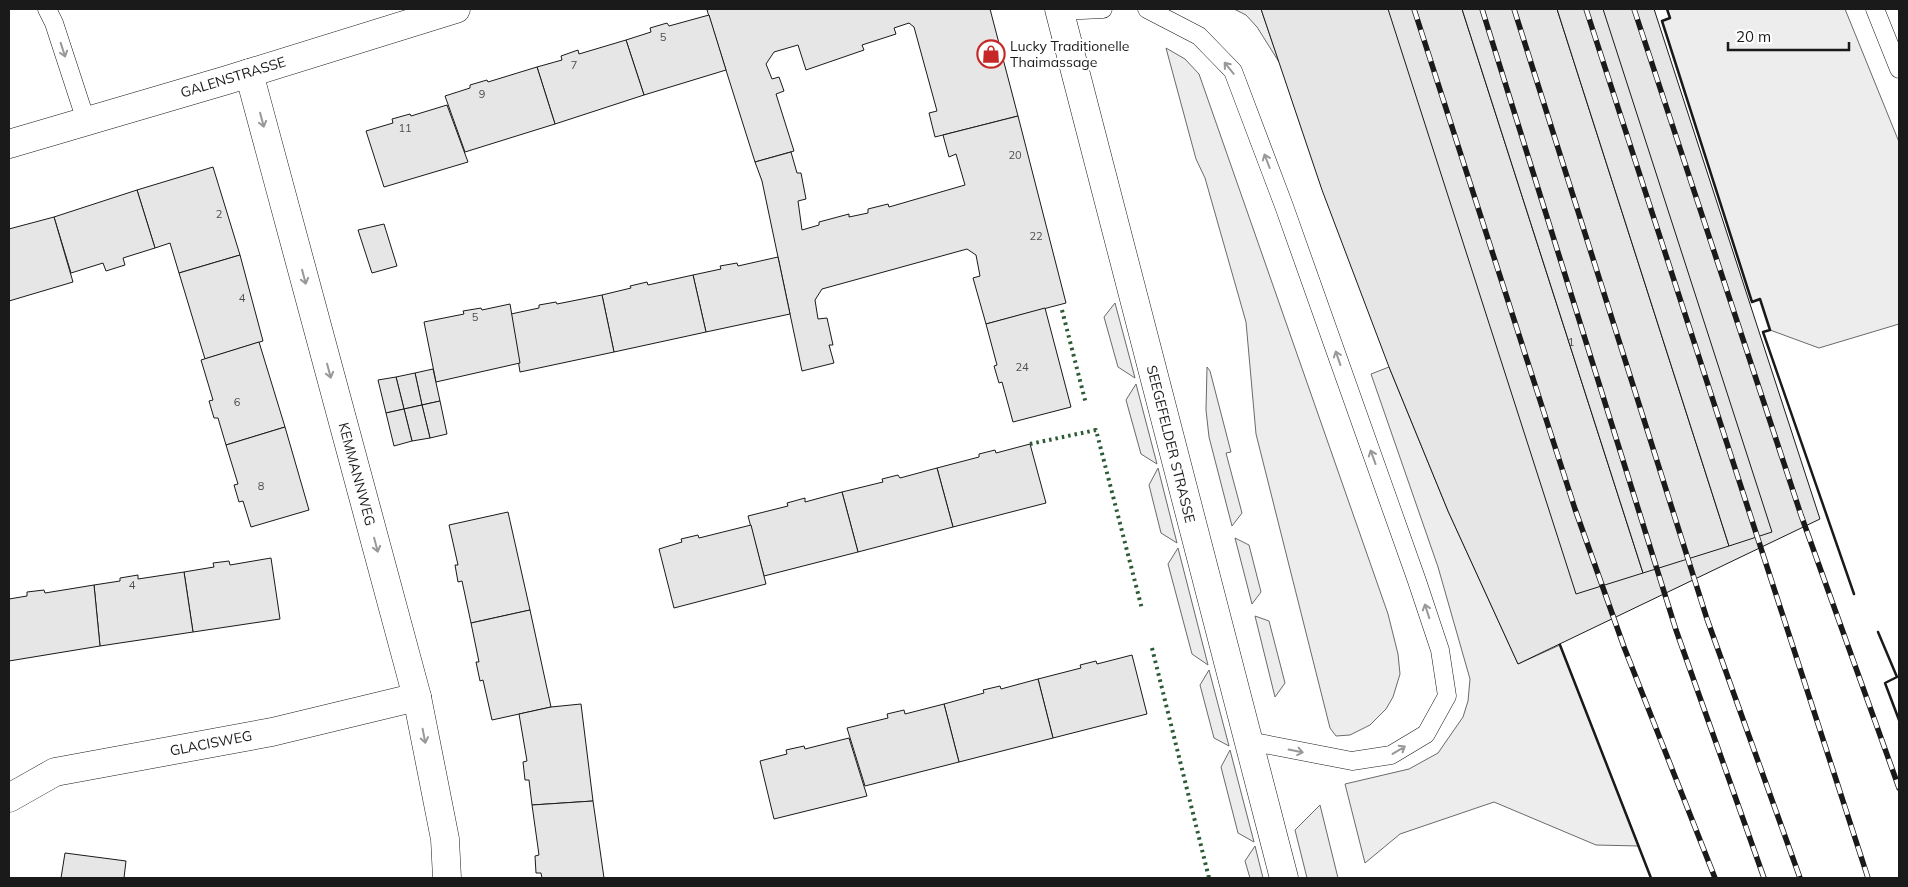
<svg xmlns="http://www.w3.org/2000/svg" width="1908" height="887" viewBox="0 0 1908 887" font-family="Mulish,sans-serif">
<rect width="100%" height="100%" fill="#fff"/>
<g fill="#ededed" stroke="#6a6a6a">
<path d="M1234 9H1261L1279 62 1257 27 1246 15Z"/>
<path d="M1667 9H1845L1899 142V324L1819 348 1770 330 1760 300 1752 302 1662 21 1670 18Z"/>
<path d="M1166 48 1185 59 1199 74 1388 614 1398 654 1400 674 1393 697 1386 709 1370 725 1350 735 1336 736 1330 728 1256 434 1246 322 1205 178 1196 159Z"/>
<path d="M1115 303 1135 378 1118 367 1104 317Z"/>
<path d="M1207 367 1210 371 1231 452 1226 453 1242 513 1232 526 1209 437 1206 410Z"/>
<path d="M1389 367 1448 511 1518 664 1560 645 1639 846 1596 845 1494 802 1400 834 1365 863 1345 784 1409 769 1438 753 1463 717 1468 701 1470 679 1438 567 1371 374Z"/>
<path d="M1136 384 1157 464 1141 454 1126 400Z"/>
<path d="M1158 468 1177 543 1161 533 1149 485Z"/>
<path d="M1235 538 1249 545 1261 592 1252 604Z"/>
<path d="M1178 548 1208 665 1192 654 1168 564Z"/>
<path d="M1255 616 1269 621 1285 683 1275 697Z"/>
<path d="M1209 670 1229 746 1214 738 1200 685Z"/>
<path d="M1230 750 1254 842 1238 833 1221 767Z"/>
<path d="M1320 805 1338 878H1307L1295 830Z"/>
<path d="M1255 846 1263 878H1250L1245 861Z"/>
</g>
<g fill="#e6e6e6" stroke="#1a1a1a">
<path d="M711 9H990L1018 116 935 137 929 113 937 111 914 27 909 23 894 28 896 34 862 45 864 50 806 70 798 45 774 52 766 64 772 79 779 77 784 91 776 94 794 151 755 162 707 10Z"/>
<path d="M1261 9H1654L1820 519 1518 664 1448 511 1389 367 1322 190Z"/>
<path d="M1388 9H1462L1643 573 1576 594Z"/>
<path d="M1462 9H1557L1729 546 1643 573Z"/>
<path d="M1557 9H1603L1772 532 1729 546Z"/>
<path d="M709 15 726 70 644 95 626 40 651 32 650 28 667 23 669 26Z"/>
<path d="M626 40 644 95 555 124 537 67 562 60 561 56 578 50 579 54Z"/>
<path d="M537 67 555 124 465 152 445 96 470 88V85L487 80 488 82Z"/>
<path d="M447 105 468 162 384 187 366 131 393 123 392 119 410 114 411 116Z"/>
<path d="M1018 116 1066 303 986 324 973 278 980 276 976 255 967 249 822 289 815 300 818 319 827 318 833 345H829L834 363 802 371 762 181 755 162 791 152 797 173H801L806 199 798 201 802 230 819 225V222L849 214V217L868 213V209L888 204 889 207 965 185 956 154 949 157 943 135Z"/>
<path d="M213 167 240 255 179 273 170 243 155 248 137 190Z"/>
<path d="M137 190 155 248 123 258 125 265 106 271 103 263 71 273 54 217Z"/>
<path d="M54 217 73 282 9 301V229Z"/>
<path d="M384 224 397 266 372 273 358 230Z"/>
<path d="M240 255 263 341 205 359 179 273Z"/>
<path d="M778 257 790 314 706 332 693 275 721 269 720 266 737 263 738 266Z"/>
<path d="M693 275 706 332 614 352 602 295 631 288 630 286 647 282 648 285Z"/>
<path d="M602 295 614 352 520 372 511 314 539 308V305L556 302 557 304Z"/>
<path d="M510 304 520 363 436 382 424 322 464 314 463 311 481 308 482 310Z"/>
<path d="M1045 308 1071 407 1013 422 1002 382 999 383 994 366 997 365 986 324Z"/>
<path d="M259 342 285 427 226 445 218 418H214L209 401 213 400 201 360Z"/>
<path d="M433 369 440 401 422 405 415 373Z"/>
<path d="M415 373 422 405 404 409 396 377Z"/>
<path d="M396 377 404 409 386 413 378 380Z"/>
<path d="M440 401 447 434 430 438 422 405Z"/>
<path d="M422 405 430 438 412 441 404 409Z"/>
<path d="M404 409 412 441 394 446 386 413Z"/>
<path d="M285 427 309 510 251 527 243 501 239 502 234 485 238 484 226 445Z"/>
<path d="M1030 444 1046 503 953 527 937 468 979 457V454L995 450 996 453Z"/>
<path d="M937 468 953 527 858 552 842 492 883 482 882 479 898 475 900 478Z"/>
<path d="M842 492 858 552 764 576 748 516 788 506 787 503 805 498V502Z"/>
<path d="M508 512 530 610 471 623 462 581 458 582 455 565H458L449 525Z"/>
<path d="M751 525 766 584 674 608 659 549 682 542 681 539 698 535 699 538Z"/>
<path d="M271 558 280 619 193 632 184 572 214 567 213 563 229 561 230 565Z"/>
<path d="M184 572 193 632 100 646 94 585 120 581V578L138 575V579Z"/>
<path d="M94 585 100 646 9 661V599L27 596V592L44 590 45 593Z"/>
<path d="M530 610 551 707 492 720 483 680 480 681 476 662H479L471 623Z"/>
<path d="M1132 655 1147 714 1053 738 1038 679 1081 668 1080 665 1096 661 1097 664Z"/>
<path d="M1038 679 1053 738 959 762 944 704 984 693 983 690 1000 686 1001 689Z"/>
<path d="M581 704 593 801 532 805 529 780H525L523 762 527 761 519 714 551 707Z"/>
<path d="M944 704 959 762 865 786 847 728 888 718 887 714 904 710 905 714Z"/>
<path d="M849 738 867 796 774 819 760 761 787 754 786 750 804 746 805 749Z"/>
<path d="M593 801 604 878H542L541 873H536L535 856 539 855 532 805Z"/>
<path d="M65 853 126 861 124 878H61Z"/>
</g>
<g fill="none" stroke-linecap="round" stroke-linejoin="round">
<g stroke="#1a1a1a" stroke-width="19">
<g id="lane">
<path d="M47 9 54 23 86 121"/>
<path d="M1147 9 1199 36 1233 71 1284 206 1417 581 1440 650 1447 696 1426 734 1391 755 1352 761 1249 741"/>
<path d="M1875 9 1899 69"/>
<path d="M1060 11 1103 9"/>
</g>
</g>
<g stroke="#1a1a1a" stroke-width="29">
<g id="street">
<path d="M249 73 417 697 445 839 447 878"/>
<path d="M9 798 55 772 272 732 417 697"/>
</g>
</g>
<g stroke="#1a1a1a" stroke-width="29">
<g id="secondary">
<path d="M1059 9 1284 878"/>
<path d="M9 144 227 80 456 9"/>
</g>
</g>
<use href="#lane" stroke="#fff" stroke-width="18"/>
<use href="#street" stroke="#fff" stroke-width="28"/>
<use href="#secondary" stroke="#fff" stroke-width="28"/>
<g stroke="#1a1a1a" stroke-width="5.5">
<g id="rail">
<path d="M1414 9 1575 509 1624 647 1715 878"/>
<path d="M1482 9 1676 630 1764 878"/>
<path d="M1514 9 1707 619 1800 878"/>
<path d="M1586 9 1868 878"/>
<path d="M1634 9 1801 515 1899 788"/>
</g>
</g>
<use href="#rail" stroke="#fff" stroke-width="4" stroke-dasharray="11" stroke-linecap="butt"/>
<g stroke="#2b5a34" stroke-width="4" stroke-dasharray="2.5 4" stroke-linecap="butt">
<path d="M1062 310 1086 404"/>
<path d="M1030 444 1096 430 1142 609"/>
<path d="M1152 648 1209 878"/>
</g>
<g stroke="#1a1a1a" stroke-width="2.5">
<path d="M1667 9 1670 18 1662 21 1752 302 1760 299 1770 330 1763 332 1854 594"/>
<path d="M1878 632 1897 677 1885 683 1899 720"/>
<path d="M1560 645 1651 878"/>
</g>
</g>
<defs><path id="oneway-shaft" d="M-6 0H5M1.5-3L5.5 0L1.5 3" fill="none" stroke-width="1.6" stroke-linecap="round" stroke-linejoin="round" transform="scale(1.25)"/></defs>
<g stroke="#989898">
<use href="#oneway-shaft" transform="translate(63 50) rotate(72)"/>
<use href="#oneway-shaft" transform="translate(1229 68) rotate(-129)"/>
<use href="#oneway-shaft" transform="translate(262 120) rotate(75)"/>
<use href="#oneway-shaft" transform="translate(1267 161) rotate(-111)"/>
<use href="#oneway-shaft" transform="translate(304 277) rotate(75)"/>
<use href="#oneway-shaft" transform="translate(1338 358) rotate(-109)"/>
<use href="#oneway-shaft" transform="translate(329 371) rotate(75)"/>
<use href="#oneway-shaft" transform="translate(1373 457) rotate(-110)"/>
<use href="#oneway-shaft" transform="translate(376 545) rotate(75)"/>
<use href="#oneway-shaft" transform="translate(1427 611) rotate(-108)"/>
<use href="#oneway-shaft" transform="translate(424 736) rotate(79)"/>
<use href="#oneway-shaft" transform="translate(1399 750) rotate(-31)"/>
<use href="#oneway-shaft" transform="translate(1296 751) rotate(11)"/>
</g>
<defs>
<g id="shop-ring" transform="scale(1.4375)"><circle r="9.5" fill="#fff" stroke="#c62828" stroke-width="1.5"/><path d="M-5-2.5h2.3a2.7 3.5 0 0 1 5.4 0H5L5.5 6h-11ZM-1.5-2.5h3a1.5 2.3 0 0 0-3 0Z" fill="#c62828"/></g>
</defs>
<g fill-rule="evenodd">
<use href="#shop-ring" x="991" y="54"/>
</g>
<g text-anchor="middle" stroke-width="4" stroke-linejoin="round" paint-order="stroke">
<g font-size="11" fill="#4d4d4d">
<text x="663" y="41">5</text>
<text x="574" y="69">7</text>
<text x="482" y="98">9</text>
<text x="405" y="132">11</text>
<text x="1015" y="159">20</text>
<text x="219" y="218">2</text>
<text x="1036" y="240">22</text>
<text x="242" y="302">4</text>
<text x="475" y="321">5</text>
<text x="1571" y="346">1</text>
<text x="1022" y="371">24</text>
<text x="237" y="406">6</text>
<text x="261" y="490">8</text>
<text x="132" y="589">4</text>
</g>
<g font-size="14" fill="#1a1a1a" stroke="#fff" text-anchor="start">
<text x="1010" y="51">Lucky Traditionelle<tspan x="1010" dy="16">Thaimassage</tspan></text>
</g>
<g font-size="14" fill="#1a1a1a" stroke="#fff">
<text transform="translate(233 77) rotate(-17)" y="5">GALENSTRASSE</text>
<text transform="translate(1171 444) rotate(76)" y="5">SEEGEFELDER STRASSE</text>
<text transform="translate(357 474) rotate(75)" y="5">KEMMANNWEG</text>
<text transform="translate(211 743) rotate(-11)" y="5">GLACISWEG</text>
</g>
</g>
<rect width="1908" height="887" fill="none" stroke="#1a1a1a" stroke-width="20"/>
<path d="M1728 42v8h121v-8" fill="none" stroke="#1a1a1a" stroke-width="2.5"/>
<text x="1736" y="42" font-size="15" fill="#1a1a1a" stroke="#ffffff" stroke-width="4" paint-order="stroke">20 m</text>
</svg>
